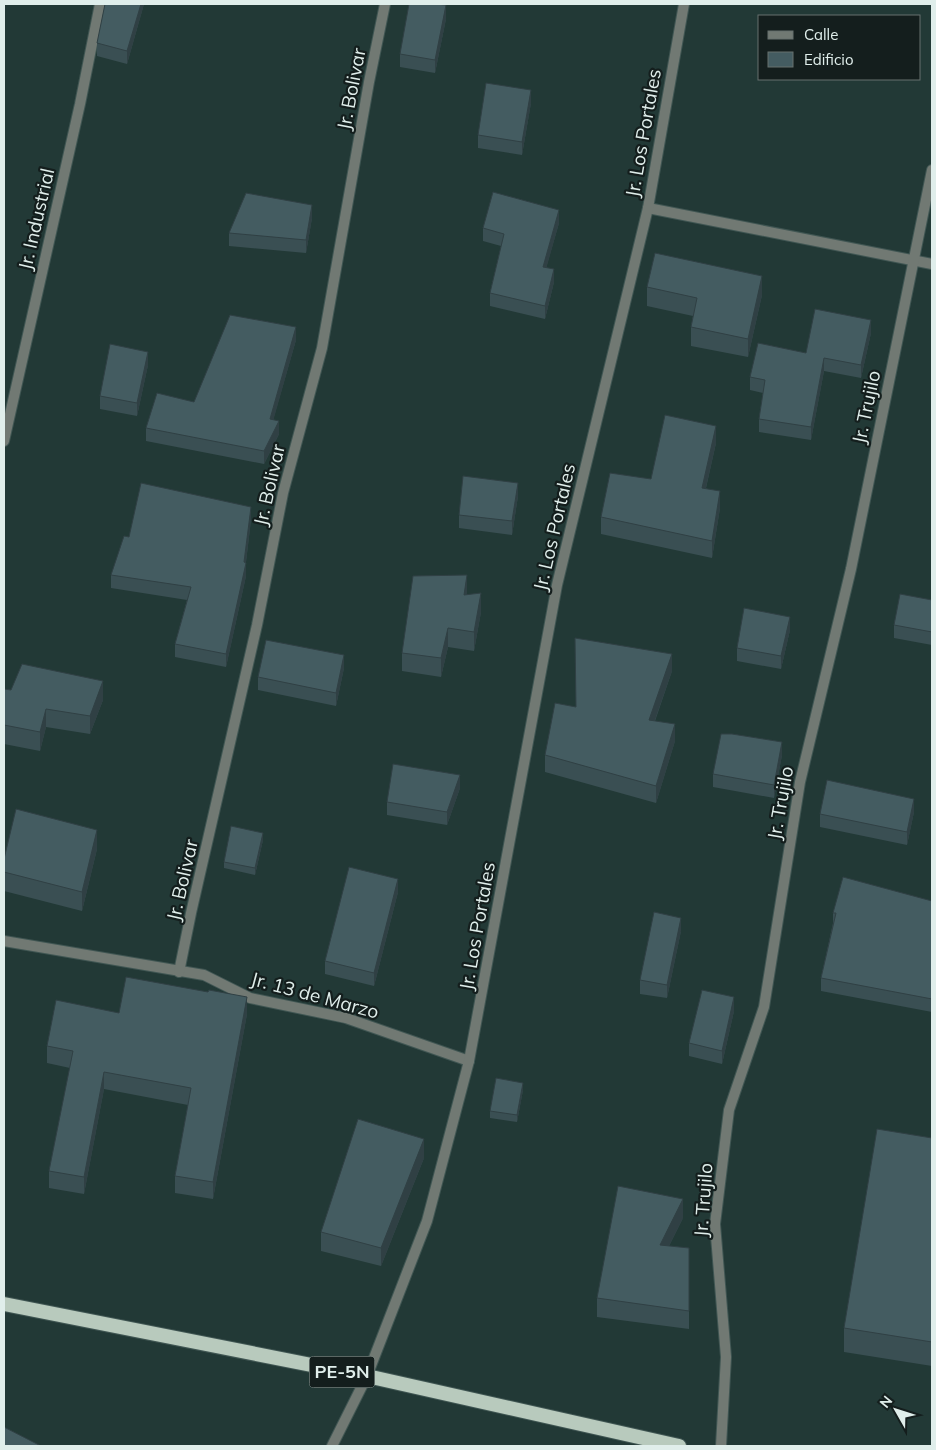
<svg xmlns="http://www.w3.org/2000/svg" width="936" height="1450" viewBox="0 0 936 1450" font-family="Mulish,sans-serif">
<rect width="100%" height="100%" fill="#223936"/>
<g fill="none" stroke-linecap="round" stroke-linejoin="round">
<g stroke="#405653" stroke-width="12">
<g id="minor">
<path d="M648 208 932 264"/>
<path d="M4 441 80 104 100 4"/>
<path d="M4 941 204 975 250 998 346 1018 469 1061"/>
<path d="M179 972 191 913 257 625 283 493 322 348 369 82 385 4"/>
<path d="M332 1446 367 1376 427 1221 469 1061 557 585 648 208 684 4"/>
<path d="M721 1446 726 1357 715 1224 729 1110 764 1007 800 782 851 569 932 170"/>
</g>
</g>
<g stroke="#405653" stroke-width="16">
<path id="trunk" d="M4 1304 367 1376 679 1446"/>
</g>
<use href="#minor" stroke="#717973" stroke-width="10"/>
<use href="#trunk" stroke="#b8cabd" stroke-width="14"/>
</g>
<g fill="#3a4f53">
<path d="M144 4 127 64 97 56V43Z"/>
<path d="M446 19 435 73 400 67V54Z"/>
<path d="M531 103 522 155 478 148V135Z"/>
<path d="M312 218 306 253 229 246V233Z"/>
<path d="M559 223 546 268 554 282 545 319 490 306V293L501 246 483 241V228Z"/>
<path d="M647 287 762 295 748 357 691 346V327L693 316 647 306Z"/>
<path d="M871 333 861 378 824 371 811 440 759 432V419L763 393 750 390V377L806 353Z"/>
<path d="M296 340 273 420 279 434 264 464 146 441V428L194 402Z"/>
<path d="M148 365 137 416 100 409V396Z"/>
<path d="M716 443 706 488 720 508 712 558 601 534V517L651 479Z"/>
<path d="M518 496 512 535 459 528V515Z"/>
<path d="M251 520 246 562V576L226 667 175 657V644L187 600 111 588V575L129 537Z"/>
<path d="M467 594 481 612 474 651 448 647 441 677 402 671V653Z"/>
<path d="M932 600V645L894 638V625Z"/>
<path d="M790 630 781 669 737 661V648Z"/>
<path d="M344 668 336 706 258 690V677Z"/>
<path d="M672 671 655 721 675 741 656 803 545 772V755L576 706Z"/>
<path d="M4 689 11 690 103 700 90 734 46 727 40 751 4 744Z"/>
<path d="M782 755 774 798 713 787V774Z"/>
<path d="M460 788 447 825 387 815V802Z"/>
<path d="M914 812 907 845 820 827V814Z"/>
<path d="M263 840 255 875 224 868V862Z"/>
<path d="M97 849 82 911 4 891V859Z"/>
<path d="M398 892 374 986 325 974V961Z"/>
<path d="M932 901V1012L821 991V978L833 923V913Z"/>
<path d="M681 931 667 998 640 994V980Z"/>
<path d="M734 1011 722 1064 689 1056V1043Z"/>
<path d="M119 1013 247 1014 213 1199 175 1193V1176L188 1105 104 1089 84 1194 49 1188V1171L70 1068 47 1063V1046Z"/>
<path d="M523 1090 517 1122 490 1118V1111Z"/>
<path d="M932 1138V1366L844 1352V1328Z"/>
<path d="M424 1158 381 1266 321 1251V1232Z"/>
<path d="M683 1218 669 1246 689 1248V1329L597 1317V1298Z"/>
</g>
<g fill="#304044">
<path d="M141 4H144L127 64V51Z"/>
<path d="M446 5V19L435 73V60Z"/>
<path d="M531 90V103L522 155V142Z"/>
<path d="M312 205V218L306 253V240Z"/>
<path d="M559 210V223L543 280V267Z"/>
<path d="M554 269V282L545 319V306Z"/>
<path d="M762 276V295L748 357V339Z"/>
<path d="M871 320V333L861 378V365Z"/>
<path d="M296 327V340L270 432V419Z"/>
<path d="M148 352V365L137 416V403Z"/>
<path d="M824 358V371L811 440V427Z"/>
<path d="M279 421V434L264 464V451Z"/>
<path d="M716 426V443L702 505V488Z"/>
<path d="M518 483V496L512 535V521Z"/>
<path d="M720 491V508L712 558V541Z"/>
<path d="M251 507V520L245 570 246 563V576L226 667V654L244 562Z"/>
<path d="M467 575V593L464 613V595Z"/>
<path d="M481 593V612L474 651V632Z"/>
<path d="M790 617V630L781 669V656Z"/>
<path d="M448 628V647L441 677V658Z"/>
<path d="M672 654V671L649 737V720Z"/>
<path d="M344 655V668L336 706V693Z"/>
<path d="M103 681V700L90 734V716Z"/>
<path d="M46 709V727L40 751V732Z"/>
<path d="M675 724V741L656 803V786Z"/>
<path d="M782 742V755L774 798V785Z"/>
<path d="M460 775V788L447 825V812Z"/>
<path d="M914 799V812L907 845V832Z"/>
<path d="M97 830V849L82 911V892Z"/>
<path d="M263 833V840L255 875V868Z"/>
<path d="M398 879V892L374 986V973Z"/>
<path d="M681 918V931L667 998V985Z"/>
<path d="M247 997V1014L213 1199V1182Z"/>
<path d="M734 997V1011L722 1064V1051Z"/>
<path d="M104 1072V1089L84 1194V1177Z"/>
<path d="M523 1083V1090L517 1122V1115Z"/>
<path d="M424 1139V1158L381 1266V1248Z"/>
<path d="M683 1199V1218L660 1264V1245Z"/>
</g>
<g fill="#445c61" stroke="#304044">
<path d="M105 4H141L127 51 97 43Z"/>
<path d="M409 4H436L446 5 435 60 400 54Z"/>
<path d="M486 83 531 90 522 142 478 135Z"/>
<path d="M493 192 559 210 543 267 554 269 545 306 490 293 504 234 483 228Z"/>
<path d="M246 193 312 205 306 240 229 233Z"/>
<path d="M655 253 762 276 748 339 691 327 697 298 647 287Z"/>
<path d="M815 309 871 320 861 365 824 358 811 427 759 419 765 380 750 377 758 343 806 353Z"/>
<path d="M230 315 296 327 270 419 279 421 264 451 146 428 157 393 194 402Z"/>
<path d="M110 344 148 352 137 403 100 396Z"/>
<path d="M665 415 716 426 702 488 720 491 712 541 601 517 610 473 651 479Z"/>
<path d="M463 476 518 483 512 521 459 515Z"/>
<path d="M141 483 251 507 244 562 246 563 226 654 175 644 191 587 111 575 124 536 129 537Z"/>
<path d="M467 575 464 595 481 593 474 632 448 628 441 658 402 653 413 576Z"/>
<path d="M900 594 932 600V632L894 625Z"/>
<path d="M744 608 790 617 781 656 737 648Z"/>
<path d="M575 638 672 654 649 720 675 724 656 786 545 755 555 703 576 707Z"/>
<path d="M266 640 344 655 336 693 258 677Z"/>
<path d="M22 664 103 681 90 716 46 709 40 732 4 725V689L11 690Z"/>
<path d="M721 734H732L782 742 774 785 713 774Z"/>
<path d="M393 764 460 775 447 812 387 802Z"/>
<path d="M827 780 914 799 907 832 820 814Z"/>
<path d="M16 809 97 830 82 892 4 872V859Z"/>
<path d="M231 826 263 833 255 868 224 862Z"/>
<path d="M349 867 398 879 374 973 325 961Z"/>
<path d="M843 877 932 901V999L821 978 836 913H833Z"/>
<path d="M654 912 681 918 667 985 640 980Z"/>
<path d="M126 977 208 992 209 990 247 997 213 1182 175 1176 191 1088 104 1072 84 1177 49 1171 73 1051 47 1046 56 1000 119 1013Z"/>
<path d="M702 990 734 997 722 1051 689 1043Z"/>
<path d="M496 1078 523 1083 517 1115 490 1111Z"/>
<path d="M358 1119 424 1139 381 1248 321 1232Z"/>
<path d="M877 1129 932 1138V1342L844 1328Z"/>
<path d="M618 1186 683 1199 660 1245 689 1248V1311L597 1298Z"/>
<path d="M4 1427 41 1446H4Z"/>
</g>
<g text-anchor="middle" stroke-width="4.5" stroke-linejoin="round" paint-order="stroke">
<rect fill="#141e1d" stroke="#a3b0ad" stroke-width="1" x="309.5" y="1356.5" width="65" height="31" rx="4"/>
<g font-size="18" font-weight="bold" fill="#e0eeeb">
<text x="342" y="1378">PE-5N</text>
</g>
<g font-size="19" fill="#e0eeeb" stroke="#141e1d">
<text transform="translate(351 89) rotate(-79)" y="7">Jr. Bolivar</text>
<text transform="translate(643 133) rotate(-80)" y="7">Jr. Los Portales</text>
<text transform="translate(36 219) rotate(-77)" y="7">Jr. Industrial</text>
<text transform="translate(866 407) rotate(-78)" y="7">Jr. Trujilo</text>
<text transform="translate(269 485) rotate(-77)" y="7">Jr. Bolivar</text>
<text transform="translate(554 527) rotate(-77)" y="7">Jr. Los Portales</text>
<text transform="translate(780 803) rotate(-80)" y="7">Jr. Trujilo</text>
<text transform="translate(182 880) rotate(-77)" y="7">Jr. Bolivar</text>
<text transform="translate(477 926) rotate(-80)" y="7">Jr. Los Portales</text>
<text transform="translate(315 995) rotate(15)" y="7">Jr. 13 de Marzo</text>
<text transform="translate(703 1200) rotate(-86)" y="7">Jr. Trujilo</text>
</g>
</g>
<rect width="936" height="1450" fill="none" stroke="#e0eeeb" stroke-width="10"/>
<rect x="758" y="15" width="162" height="65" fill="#141e1d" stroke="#66716f"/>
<rect x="768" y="31" width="25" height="8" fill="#717973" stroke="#66716f"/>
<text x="804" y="40" font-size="15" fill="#e0eeeb">Calle</text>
<rect x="768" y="52" width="25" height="15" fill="#445c61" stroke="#66716f"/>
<text x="804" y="65" font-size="15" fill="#e0eeeb">Edificio</text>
<g transform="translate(896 1410) rotate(309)" stroke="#141e1d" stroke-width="4" paint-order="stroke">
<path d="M0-4L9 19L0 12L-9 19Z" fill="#e0eeeb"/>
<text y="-8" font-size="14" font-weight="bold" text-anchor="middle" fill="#e0eeeb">N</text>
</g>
</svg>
